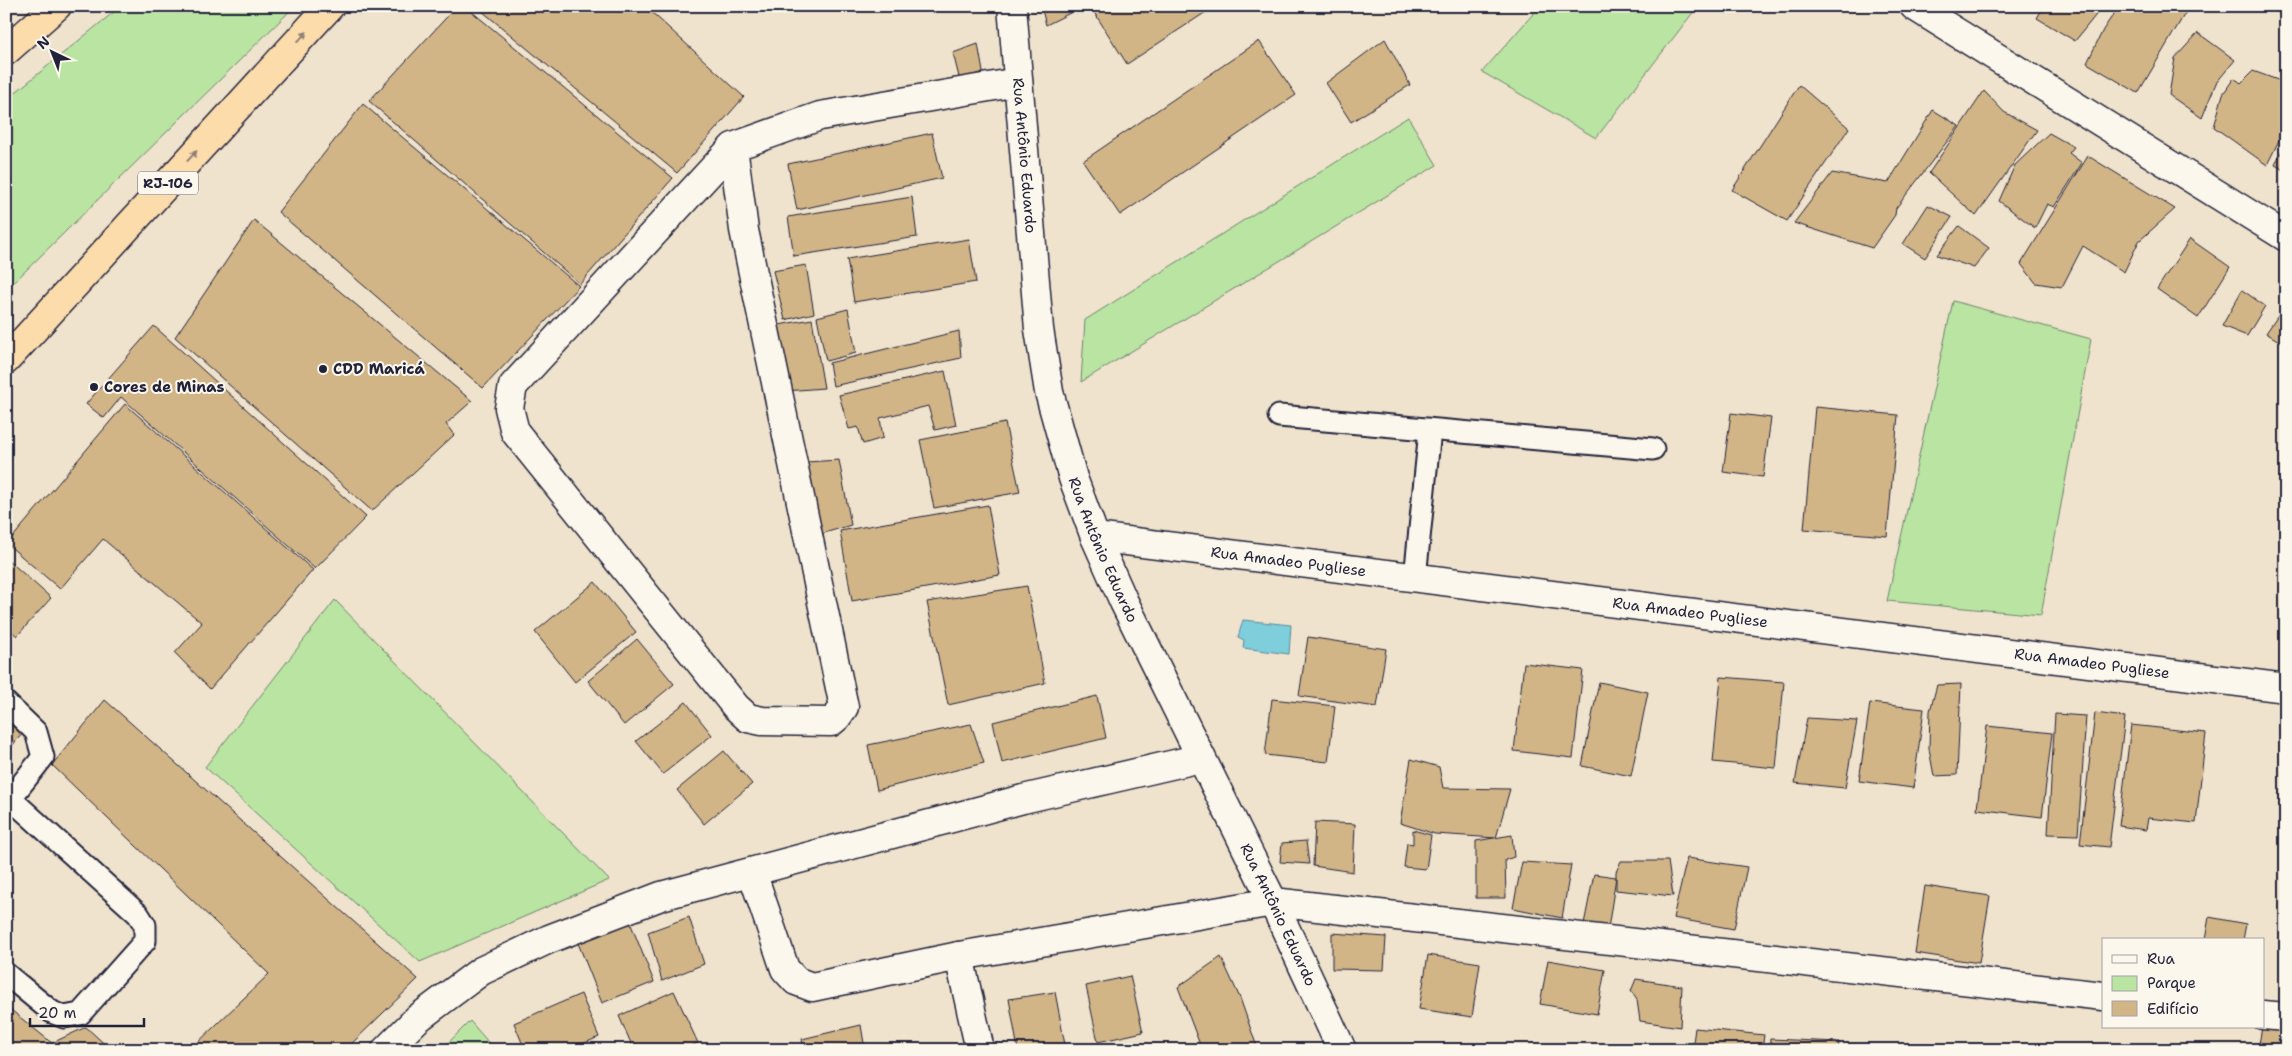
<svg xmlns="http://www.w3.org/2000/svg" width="2292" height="1056" viewBox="0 0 2292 1056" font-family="'Shantell Sans',sans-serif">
<rect width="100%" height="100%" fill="#efe3cd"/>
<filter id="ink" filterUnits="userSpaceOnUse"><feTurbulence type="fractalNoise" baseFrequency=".02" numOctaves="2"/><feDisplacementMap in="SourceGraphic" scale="10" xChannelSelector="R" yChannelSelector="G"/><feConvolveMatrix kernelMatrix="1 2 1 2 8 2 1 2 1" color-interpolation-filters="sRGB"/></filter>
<g filter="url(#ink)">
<g fill="#b9e4a1" stroke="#6e836e">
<path d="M121 6H295L6 290V100Z"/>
<path d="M1540 6H1698L1596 138 1482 72Z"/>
<path d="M1408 117 1437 165 1081 382 1085 320Z"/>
<path d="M1953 301 2091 339 2041 615 1887 601Z"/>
<path d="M335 600 609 880 420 962 205 767Z"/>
<path d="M470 1021 495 1050H441Z"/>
</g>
<path fill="#7ecedb" stroke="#59899b" d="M1243 620 1291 625 1289 654 1243 648 1244 640 1238 637Z"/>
<g fill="#d2b586" stroke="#22223b">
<path d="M457 6H465L673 178 580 284 369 101Z"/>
<path d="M476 6H645L744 97 677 173Z"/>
<path d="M1041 6H1084L1046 25Z"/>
<path d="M1096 6H1206L1209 10 1127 64 1092 9Z"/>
<path d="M2044 6H2103L2075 41 2037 18Z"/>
<path d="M2119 6H2122L2123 10 2125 6H2179L2187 10 2138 93 2087 63 2103 30Z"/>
<path d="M2267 6H2286V18Z"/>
<path d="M2198 33 2235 60 2216 83 2202 118 2169 95 2175 58Z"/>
<path d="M1385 39 1410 85 1351 122 1326 83Z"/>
<path d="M1259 41 1296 95 1120 215 1083 161Z"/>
<path d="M978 44 983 72 960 81 953 53Z"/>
<path d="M2253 71 2286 83V126L2267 165 2214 127 2223 94 2234 78 2241 83Z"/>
<path d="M1799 85 1849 128 1787 221 1732 190Z"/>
<path d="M1984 91 2004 112 2037 130 1976 216 1929 173Z"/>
<path d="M363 104 579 286 483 388 278 212Z"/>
<path d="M1933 110 1959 126 1896 208 1895 215 1872 248 1794 223 1832 173 1888 183Z"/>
<path d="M932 133 942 178 797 210 788 164Z"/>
<path d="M2049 133 2074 147 2069 153 2082 163 2054 207 2047 204 2035 228 1999 201 2015 165Z"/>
<path d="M2283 148 2286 149V171L2275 165Z"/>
<path d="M2088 156 2175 209 2139 241 2124 272 2083 246 2062 287 2036 283 2021 264Z"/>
<path d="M912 197 917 237 794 256 788 217Z"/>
<path d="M1928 205 1952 217 1925 258 1903 244Z"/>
<path d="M254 220 472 401 446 424 454 435 372 511 175 337Z"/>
<path d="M1959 226 1989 248 1974 268 1937 255Z"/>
<path d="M969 239 976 282 854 302 847 259Z"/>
<path d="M2190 239 2230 267 2198 318 2157 289Z"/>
<path d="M806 265 814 313 785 320 773 271Z"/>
<path d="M2242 290 2265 306 2247 336 2222 326Z"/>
<path d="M848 309 856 353 826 361 817 317Z"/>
<path d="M2280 313 2286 317V345L2266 333Z"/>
<path d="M812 319 824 388 785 391 773 326Z"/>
<path d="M154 326 366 517 315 569 121 397 104 418 86 404Z"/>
<path d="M959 331 961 358 833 386 829 363Z"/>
<path d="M945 371 956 425 935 430 928 406 880 418 883 438 863 444 858 427 849 429 839 395Z"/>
<path d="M125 404 313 570 210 689 175 653 202 623 103 539 60 589 7 544Z"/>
<path d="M1815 407 1898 415 1887 536 1804 529Z"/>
<path d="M1731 413 1771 418 1763 477 1723 472Z"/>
<path d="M1005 423 1020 492 934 508 920 440Z"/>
<path d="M839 460 851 525 821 534 806 462Z"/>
<path d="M988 505 1000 575 852 601 840 531Z"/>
<path d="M6 558 51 598 17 636 6 626Z"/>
<path d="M595 582 636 632 575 682 535 632Z"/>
<path d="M1027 586 1045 683 948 705 927 602Z"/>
<path d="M1308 637 1386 649 1377 707 1299 696Z"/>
<path d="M637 639 674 684 624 725 588 681Z"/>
<path d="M1524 663 1583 670 1573 758 1514 751Z"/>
<path d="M1721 677 1784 682 1776 768 1713 762Z"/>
<path d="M1599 682 1648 692 1631 776 1582 766Z"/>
<path d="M1961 684 1957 775 1934 776 1929 749 1930 711 1937 685Z"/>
<path d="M1097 696 1106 738 1002 763 993 722Z"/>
<path d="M1272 699 1335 706 1328 762 1265 755Z"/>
<path d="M105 700 418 979 345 1050H190L269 974 52 765Z"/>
<path d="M686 702 712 735 663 774 636 741Z"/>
<path d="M1870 703 1924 709 1913 788 1859 781Z"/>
<path d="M2095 713 2125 717 2109 847 2080 844Z"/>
<path d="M2055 714 2086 716 2078 835 2048 834Z"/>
<path d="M1807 718 1857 721 1845 788 1795 783Z"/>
<path d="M6 721 22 734 6 753Z"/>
<path d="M971 724 984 763 877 790 868 745Z"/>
<path d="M2131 725 2206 733 2196 823 2148 818 2146 830 2119 826Z"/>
<path d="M1987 726 2052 733 2042 817 1977 809Z"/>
<path d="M724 751 752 784 704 824 677 790Z"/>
<path d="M1411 759 1439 767 1443 788 1510 789 1496 838 1435 834 1400 823Z"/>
<path d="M1315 822 1355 824 1353 872 1313 866Z"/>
<path d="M1413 830 1431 835 1426 869 1404 867 1407 843 1413 844Z"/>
<path d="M1512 835 1514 857 1505 860 1506 898H1476V841Z"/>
<path d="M1306 841 1309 864 1280 862 1282 843Z"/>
<path d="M1687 858 1747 867 1734 929 1673 918Z"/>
<path d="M1621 861H1668L1673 896 1616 890V872Z"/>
<path d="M1522 862 1571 865 1562 918 1513 908Z"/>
<path d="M1594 874 1616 877 1607 935 1583 929Z"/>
<path d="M1925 886 1990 896 1979 963 1915 953Z"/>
<path d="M689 917 704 964 662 981 648 932Z"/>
<path d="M2209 917 2246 924 2243 940H2205Z"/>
<path d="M630 922 654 982 602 1003 578 943Z"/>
<path d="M1332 933 1386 937 1384 970 1332 969Z"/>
<path d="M1428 955 1480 963 1472 1017 1419 1009Z"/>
<path d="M1221 957 1240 998 1258 1050H1202L1178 987Z"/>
<path d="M1548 960 1605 970 1597 1014 1540 1004Z"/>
<path d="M1130 976 1143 1032 1098 1042 1086 986Z"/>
<path d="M1636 979 1682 986 1680 1027 1640 1021 1637 1000 1631 991Z"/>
<path d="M674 991 698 1043 682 1050H634L619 1016Z"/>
<path d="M1055 992 1066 1050H1018L1009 999Z"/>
<path d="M581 994 599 1037 568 1050H525L514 1023Z"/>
<path d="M6 1006 52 1043 86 1027 111 1050H13L6 1043Z"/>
<path d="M861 1025 865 1050H804L802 1039Z"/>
<path d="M2262 1027 2286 1029V1050H2258Z"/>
<path d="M1695 1028 1764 1035 1762 1050H1692Z"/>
<path d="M1770 1039 1839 1042 1838 1050H1769Z"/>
</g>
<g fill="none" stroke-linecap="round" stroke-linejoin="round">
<g stroke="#22223b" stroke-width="25">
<g id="lane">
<path d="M1279 416 1653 449"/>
<path d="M1415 578 1430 430"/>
<path d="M6 703 36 732 43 757 6 804"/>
<path d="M6 974 52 1012 64 1017 80 1014 145 941V925L138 914 11 799"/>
</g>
</g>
<g stroke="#22223b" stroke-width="31">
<g id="street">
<path id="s1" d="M1012 6 1039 329 1049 392 1073 478 1095 537 1124 602 1273 902 1342 1050"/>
<path d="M1914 6 2286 237"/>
<path d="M733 147 513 386 509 408 515 432 736 707 748 718 762 721 831 722 837 717 844 707 744 230 733 147 820 116 1018 82"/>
<path id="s2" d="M1095 537 2286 688"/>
<path d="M752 872 785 969 796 981 812 987 959 956 1273 902 2103 996"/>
<path d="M959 956 980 1050"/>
<path d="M2263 1015 2286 1017"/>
<path d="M386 1050 417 1019 481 971 549 939 661 896 1023 799 1201 758"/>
</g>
</g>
<g stroke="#22223b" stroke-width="31">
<g id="highway">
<path d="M6 51 57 6"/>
<path d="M6 360 330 6"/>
</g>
</g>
<use href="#lane" stroke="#fbf7ec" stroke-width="21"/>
<use href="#street" stroke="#fbf7ec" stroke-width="28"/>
<use href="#highway" stroke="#fddcac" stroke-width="28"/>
</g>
<defs><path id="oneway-solid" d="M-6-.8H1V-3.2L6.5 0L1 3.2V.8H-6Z" transform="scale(1.25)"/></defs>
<g fill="#907f74">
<use href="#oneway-solid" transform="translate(302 37) rotate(-47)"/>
<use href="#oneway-solid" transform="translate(192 156) rotate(-47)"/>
</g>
</g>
<g fill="#22223b" stroke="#fbf7ec" stroke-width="2">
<circle cx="323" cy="369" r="5"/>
<circle cx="94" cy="387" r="5"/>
</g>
<g text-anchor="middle" stroke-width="4" stroke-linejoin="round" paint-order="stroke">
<rect fill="#fbf7ec" stroke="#636270" stroke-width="1" x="138" y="171.5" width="60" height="23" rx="4"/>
<g font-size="14" font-weight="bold" fill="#22223b">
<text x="168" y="188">RJ-106</text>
</g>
<g font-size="15" fill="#22223b" stroke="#fbf7ec">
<text dy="5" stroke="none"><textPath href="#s1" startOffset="150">Rua Antônio Eduardo</textPath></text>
<text dy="5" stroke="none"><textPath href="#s1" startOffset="555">Rua Antônio Eduardo</textPath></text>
<text dy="5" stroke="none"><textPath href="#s2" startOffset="195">Rua Amadeo Pugliese</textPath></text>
<text dy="5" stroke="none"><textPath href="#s2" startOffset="600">Rua Amadeo Pugliese</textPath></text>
<text dy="5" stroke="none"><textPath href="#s2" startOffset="1005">Rua Amadeo Pugliese</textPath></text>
<text dy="5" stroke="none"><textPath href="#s1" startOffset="960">Rua Antônio Eduardo</textPath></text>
</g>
<g font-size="15" font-weight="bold" fill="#22223b" stroke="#fbf7ec" text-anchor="start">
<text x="333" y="374">CDD Maricá</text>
<text x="104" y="392">Cores de Minas</text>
</g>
</g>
<rect width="2292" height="1056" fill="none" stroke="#fbf7ec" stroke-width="25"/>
<rect x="12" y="12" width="2267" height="1031" fill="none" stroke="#22223b" stroke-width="2" filter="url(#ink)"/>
<rect x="2102" y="938" width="162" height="90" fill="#fbf7ec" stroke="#a4a2a5"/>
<rect x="2112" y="955" width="25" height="8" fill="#fbf7ec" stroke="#a4a2a5"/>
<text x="2147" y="964" font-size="15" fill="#22223b">Rua</text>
<rect x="2112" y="976" width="25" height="15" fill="#b9e4a1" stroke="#a4a2a5"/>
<text x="2147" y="988" font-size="15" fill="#22223b">Parque</text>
<rect x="2112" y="1001" width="25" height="15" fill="#d2b586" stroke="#a4a2a5"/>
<text x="2147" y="1014" font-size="15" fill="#22223b">Edifício</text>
<g transform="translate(52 52) rotate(317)" stroke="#fbf7ec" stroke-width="4" paint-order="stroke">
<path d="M0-4L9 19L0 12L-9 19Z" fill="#22223b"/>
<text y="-8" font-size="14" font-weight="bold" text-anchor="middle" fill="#22223b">N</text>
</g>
<path d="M30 1018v8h114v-8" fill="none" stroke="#22223b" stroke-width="2.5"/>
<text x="38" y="1018" font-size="15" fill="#22223b" stroke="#fbf7ec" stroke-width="4" paint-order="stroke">20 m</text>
</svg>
